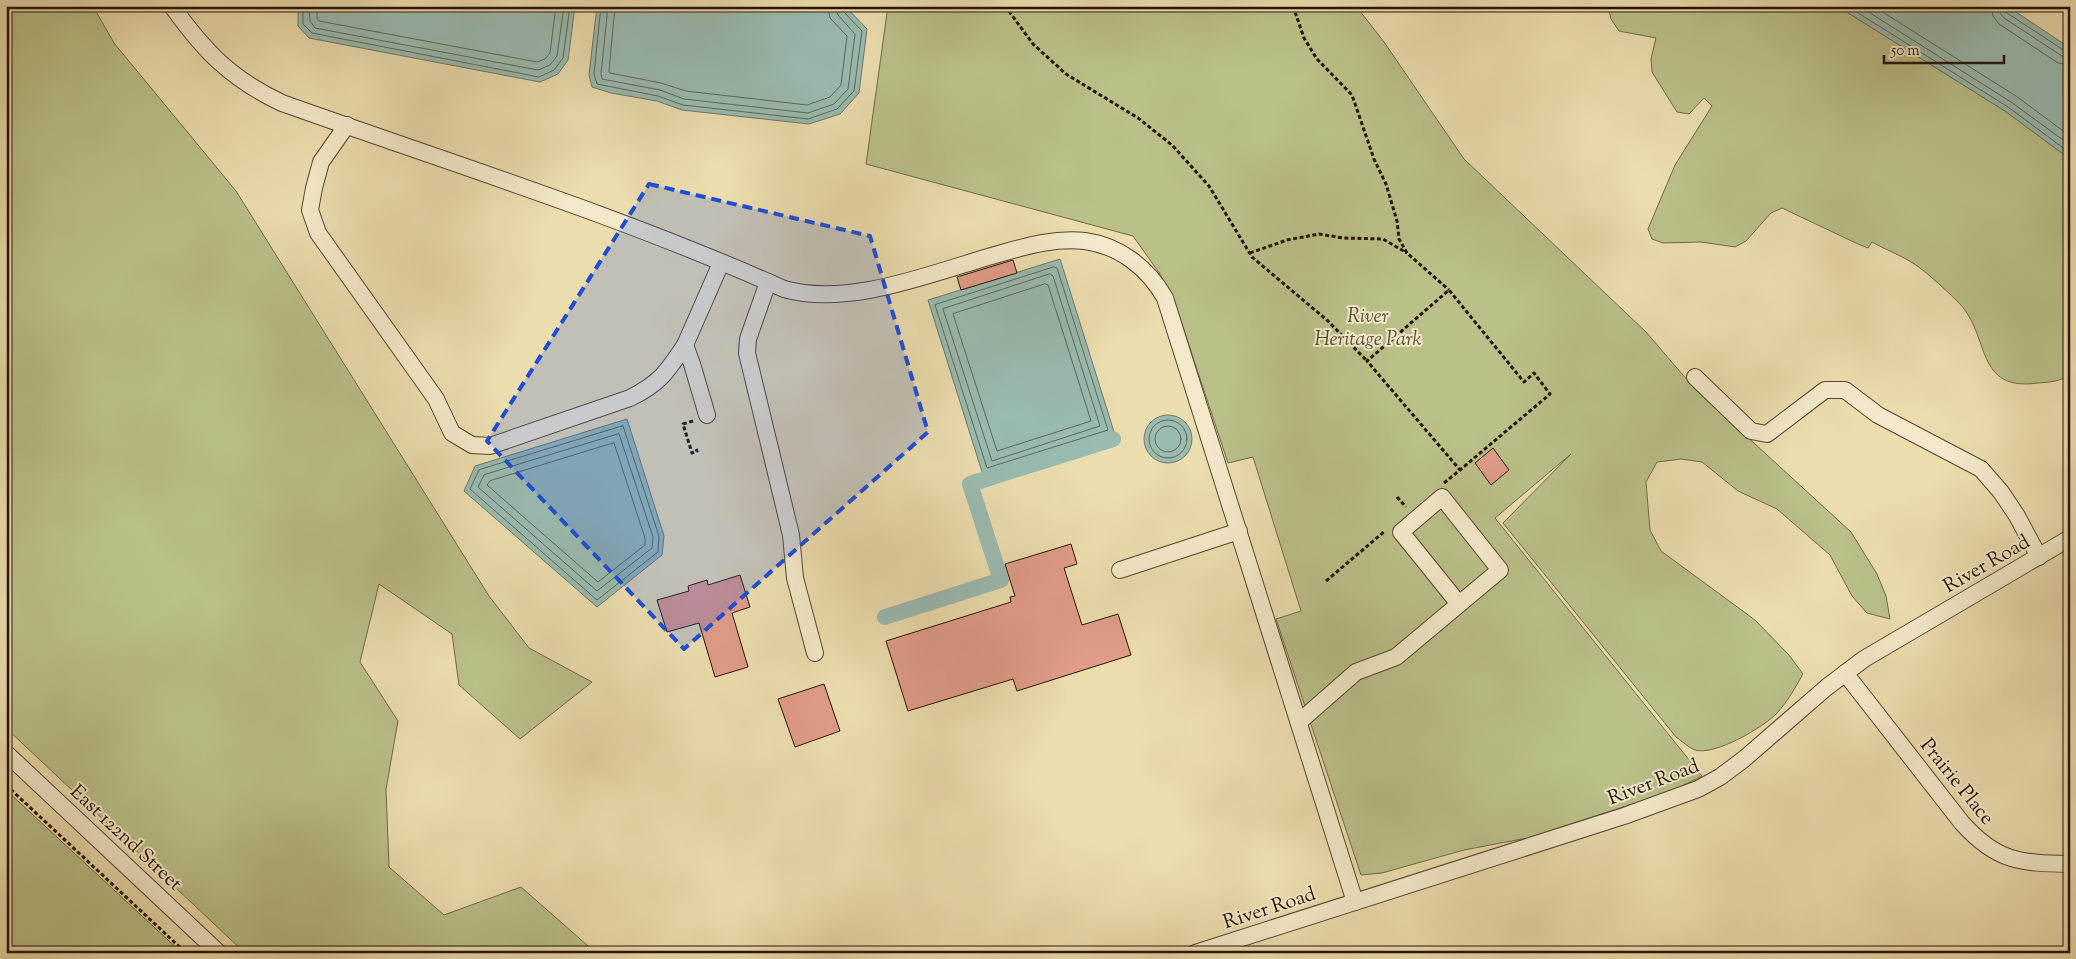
<svg xmlns="http://www.w3.org/2000/svg" width="2076" height="959" viewBox="0 0 2076 959" font-family="'Sorts Mill Goudy',serif">
<rect width="100%" height="100%" fill="#ecddae"/>
<filter id="stains"><feTurbulence type="fractalNoise" baseFrequency=".004" numOctaves="4"/><feColorMatrix values="0 0 0 0 .2 0 0 0 0 .09 0 0 0 0 .02 0 0 0 .5 -.17"/></filter>
<radialGradient id="worn" r=".72"><stop offset=".6" stop-color="#630" stop-opacity="0"/><stop offset="1" stop-color="#630" stop-opacity=".3"/></radialGradient>
<g fill="#bac088" stroke="#706a48">
<path d="M6 6H93L114 43 236 191 489 596 529 648 592 682 520 739 459 685 452 634 379 584 360 662 398 721 386 789 389 867 444 915 521 887 596 953H245L6 728Z"/>
<path d="M888 6H1356L1384 42 1464 159 1646 332 1695 389 1851 532 1877 574 1886 596 1890 619 1867 613 1852 596 1830 555 1777 509 1738 491 1702 462 1681 459 1657 462 1646 482 1650 530 1661 551 1755 620 1789 655 1803 674C1795 688 1788 701 1777 713 1764 727 1715 756 1695 750 1689 748 1682 741 1676 737L1503 523 1571 454 1495 518 1702 776 1676 789 1651 798 1527 838 1464 850 1382 873 1361 875 1276 619 1301 611 1253 457 1228 463 1178 312 1160 274 1133 236 866 164Z"/>
<path d="M1608 6H1837L2005 111 2070 159V374C2060 382 2050 382 2038 383 1974 392 1991 336 1959 303 1946 290 1931 276 1916 265 1903 256 1886 250 1872 242L1868 248 1858 244 1782 208 1771 213 1746 241 1735 247 1701 242 1663 243 1652 239 1648 229 1675 165 1712 106 1704 98 1689 114 1677 112 1652 72 1651 59 1656 38 1619 31 1611 19Z"/>
<path d="M6 790 182 953H6Z"/>
</g>
<g fill="#99bbb0" stroke="#6b786c">
<path d="M298 6H575L568 60 558 74 540 82 309 38 298 26Z"/>
<path d="M597 6H838L847 8 867 29 859 93 840 114 809 124 682 110 657 101 611 93 592 87 589 75Z"/>
<path d="M1837 6H2007L2070 48V159L2005 111Z"/>
<path d="M1060 259 1115 435 983 475 928 300Z"/>
<circle cx="1168" cy="439" r="24"/>
<path d="M627 419 664 536 662 555 597 607 464 491 475 466Z"/>
</g>
<g fill="none" stroke-linecap="round" stroke-linejoin="round">
<g stroke="#5f675c" stroke-width="1">
<path d="M303 6V24L312 33 539 77 554 70 563 58 570 6"/>
<path d="M309 6 310 21 315 28 538 70 550 65 557 56 564 6"/>
<path d="M317 6V18L319 21 537 62 545 59 550 53 556 6"/>
<path d="M601 6 594 74 597 84 658 96 683 105 808 119 837 109 854 91 862 31 843 11 842 6"/>
<path d="M608 6 601 74 602 79 660 90 684 99 808 113 834 104 848 89 855 34 838 15 835 6"/>
<path d="M615 6 609 71 610 73 661 83 686 91 807 105 830 97 841 85 847 36 830 18 828 6"/>
<path d="M1847 6 2008 107 2070 153"/>
<path d="M1859 6 2011 102 2070 145"/>
<path d="M1873 6 2016 96 2070 136"/>
<path d="M1991 6 1993 16 1999 24 2058 63 2070 65"/>
<path d="M1999 6 2000 13 2004 18 2062 56 2070 58"/>
<path d="M2005 6 2007 13 2065 51H2070"/>
<path d="M1054 267 1057 268 1108 430 987 468 935 305Z"/>
<path d="M1050 274 1053 276 1100 426 992 461 943 309Z"/>
<path d="M1045 284 1048 285 1091 421 997 451 953 314Z"/>
<circle cx="1168" cy="439" r="19"/>
<path d="M623 426 659 536 658 552 597 600 470 489 479 470Z"/>
<circle cx="1168" cy="439" r="13"/>
<path d="M619 434 653 537 652 548 597 591 478 487 484 475Z"/>
<path d="M614 443 645 538V545L598 582 487 485 490 481Z"/>
</g>
<path stroke="#99bbb0" stroke-width="16" d="M885 617 1001 580 970 484 1113 439"/>
</g>
<g fill="#e09c89" stroke="#251307">
<path d="M1013 260 1017 273 961 290 957 277Z"/>
<path d="M1493 448 1509 470 1491 485 1475 463Z"/>
<path d="M1071 544 1077 564 1064 568 1082 625 1118 614 1131 655 1017 691 1013 679 908 711 886 641 1011 602 1010 597 1015 596 1005 564Z"/>
<path d="M740 575 750 607 732 613 748 667 715 677 699 623 667 632 657 600 689 591 688 586 707 580 708 585Z"/>
<path d="M824 684 840 731 795 747 778 699Z"/>
</g>
<g fill="none" stroke-linecap="round" stroke-linejoin="round">
<g stroke="#574631" stroke-width="18">
<g id="minor">
<path d="M172 6C204 51 231 79 282 103 450 163 621 216 784 289 852 308 936 271 1002 253 1030 245 1056 238 1085 241 1120 246 1148 268 1165 298L1355 902"/>
<path d="M347 125 321 162 314 188 310 210 318 233 436 399 452 433 472 445 490 446 630 398C659 384 667 372 685 345"/>
<path d="M768 282 748 339 747 353 791 535 795 578 815 653"/>
<path d="M1695 377 1751 431 1767 434 1825 390H1845L1878 415 1981 469 2001 492 2017 516 2039 557"/>
<path d="M707 415 692 364 685 345 721 263"/>
<path d="M1120 570 1239 531"/>
<path d="M1845 673 1962 823C1997 862 2020 863 2070 864"/>
<path d="M1299 722 1356 672 1396 657 1500 570 1442 497 1401 532 1459 604"/>
<path d="M6 753 219 953"/>
<path d="M1195 953 1624 816 1698 789 1720 777 1744 759 1827 687 1864 659 2070 538"/>
</g>
</g>
<g stroke="#251307" stroke-width="3" stroke-dasharray="4 2.5" stroke-linecap="butt">
<path d="M1005 6 1033 44 1066 74 1138 118 1172 145 1209 186 1252 257 1328 321 1367 361"/>
<path d="M1293 6 1304 38 1317 59 1352 95 1374 159 1386 184 1397 221 1399 239 1407 253 1449 290"/>
<path d="M1250 253 1287 240 1319 234 1343 238 1383 239 1407 253"/>
<path d="M693 421 683 424 692 453 697 451 696 449"/>
<path d="M1444 483 1460 470 1550 394 1534 373 1524 382 1449 290 1367 361 1460 470"/>
<path d="M1397 497 1406 507"/>
<path d="M1326 581 1385 531"/>
<path d="M6 785 186 953"/>
</g>
<use href="#minor" stroke="#f3e9ca" stroke-width="16"/>
</g>
<path fill="#1d4ed8" fill-opacity="0.2" stroke="#1d4ed8" stroke-width="4" stroke-dasharray="10 6" stroke-linejoin="round" d="M649 184 870 236 928 432 684 649 487 441Z"/>
<g text-anchor="middle" stroke-width="4" stroke-linejoin="round" paint-order="stroke">
<g font-size="20" font-style="italic" fill="#595034" stroke="#f3e9ca">
<text x="1368" y="322">River<tspan x="1368" dy="23">Heritage Park</tspan></text>
</g>
<g font-size="20" fill="#251307" stroke="#f3e9ca">
<text transform="translate(1986 563) rotate(-30)" y="7">River Road</text>
<text transform="translate(1653 781) rotate(-21)" y="7">River Road</text>
<text transform="translate(1958 781) rotate(51)" y="7">Prairie Place</text>
<text transform="translate(127 837) rotate(43)" y="7">East 122nd Street</text>
<text transform="translate(1269 907) rotate(-18)" y="7">River Road</text>
</g>
</g>
<rect width="2076" height="959" fill="none" stroke="#ecddae" stroke-width="25"/>
<rect x="8" y="8" width="2061" height="944" fill="none" stroke="#251307" stroke-width="2.5"/>
<rect x="12" y="12" width="2051" height="934" fill="none" stroke="#251307"/>
<path d="M1884 55v8h120v-8" fill="none" stroke="#251307" stroke-width="2.5"/>
<text x="1891" y="55" font-size="15" fill="#251307" stroke="#f3e9ca" stroke-width="4" paint-order="stroke">50 m</text>
<rect width="100%" height="100%" filter="url(#stains)"/>
<rect width="100%" height="100%" fill="url(#worn)"/>
</svg>
